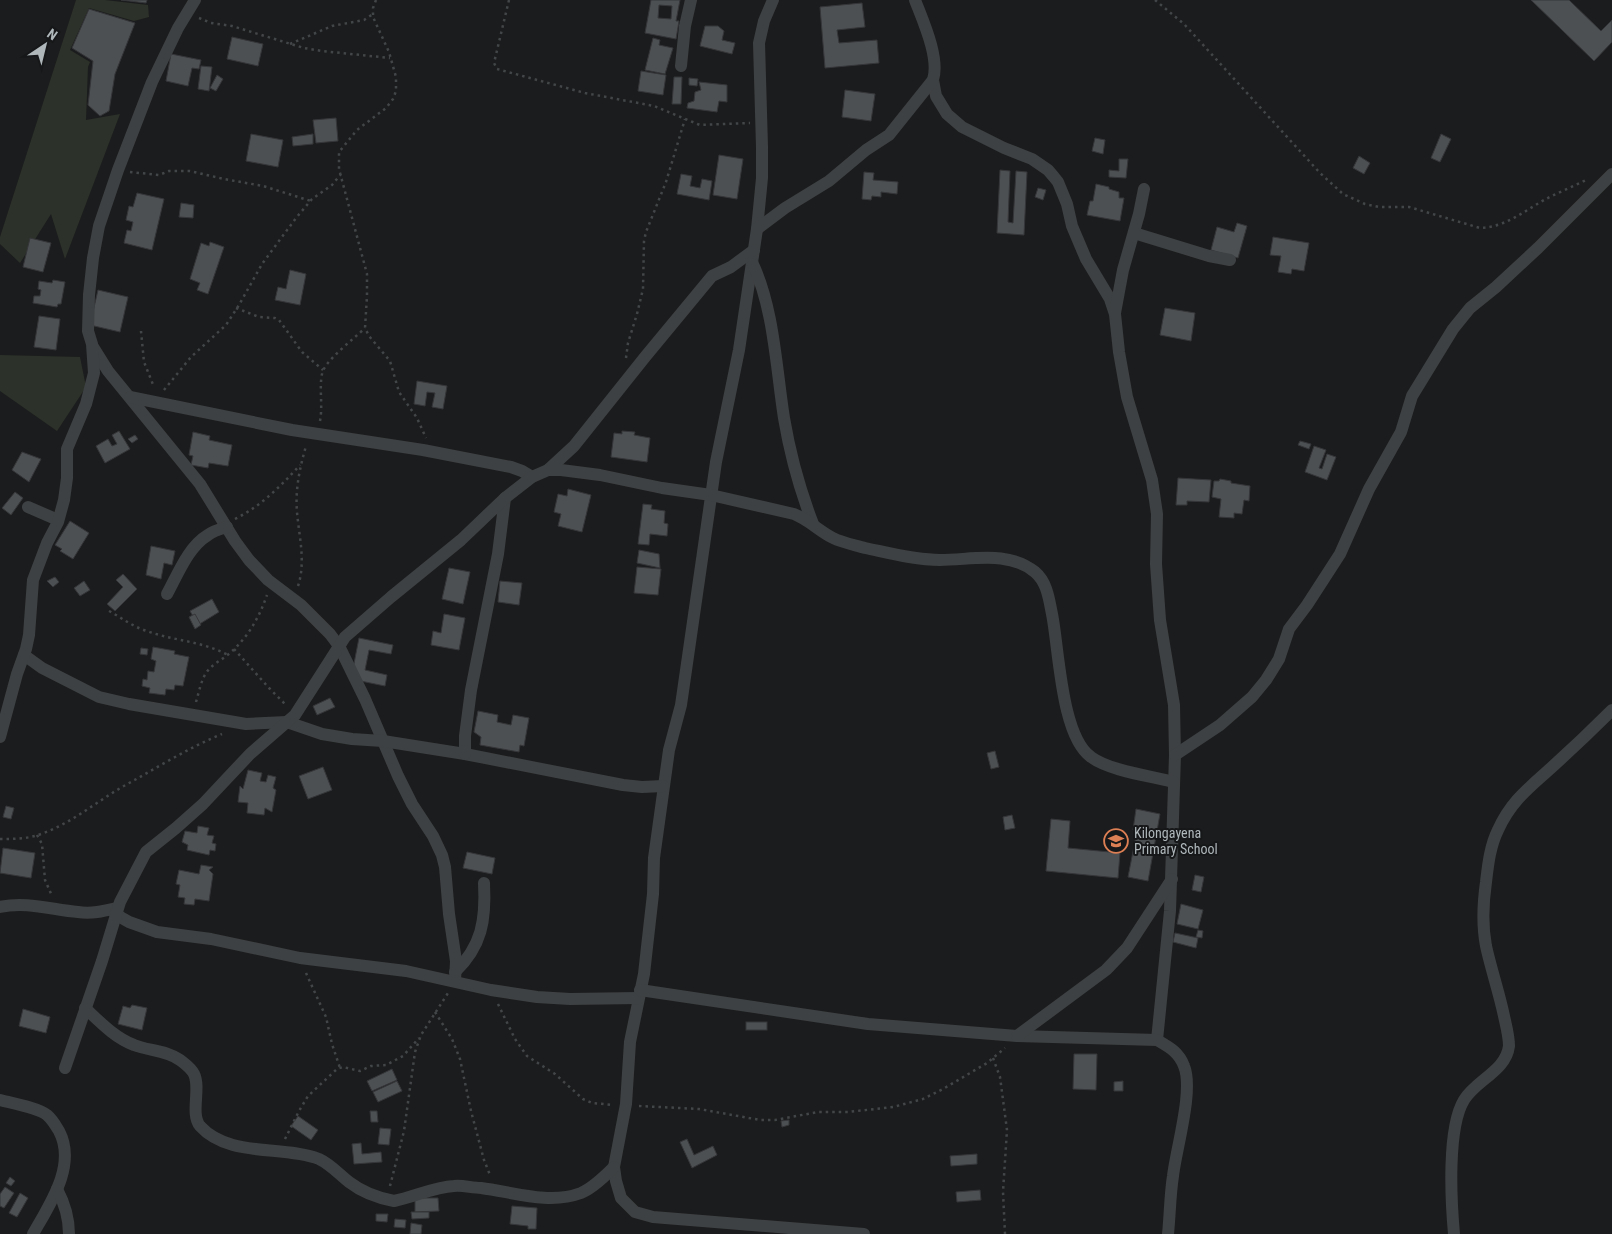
<svg xmlns="http://www.w3.org/2000/svg" width="1612" height="1234" viewBox="0 0 1612 1234" font-family="'Roboto Condensed',sans-serif">
<rect width="100%" height="100%" fill="#1b1c1d"/>
<g fill="#2c3129">
<path d="M76 0H105L148 5 149 17 134 21 89 8 70 50 90 62 88 67 86 120 120 114 65 259 51 214 20 263 0 244V237Z"/>
<path d="M0 355 80 357 86 387 57 431 0 391Z"/>
</g>
<g fill="#4d5052" stroke="#353639" fill-rule="evenodd">
<path d="M121 0H147L146 3Z"/>
<path d="M651 0H680L676 21H679L676 39 645 33ZM659 5 672 6 671 19 658 18Z"/>
<path d="M1531 0H1569L1601 31 1612 20V42L1594 61Z"/>
<path d="M862 3 865 27 837 30 839 43 877 40 879 63 825 68 820 7Z"/>
<path d="M89 9 135 23 115 74 109 111 100 116 88 105 93 61 72 48Z"/>
<path d="M705 26H718L724 31 722 40 735 43 732 54 700 46Z"/>
<path d="M232 37 263 44 258 66 227 59Z"/>
<path d="M653 38 660 40 659 45 673 48 665 74 645 70Z"/>
<path d="M171 54 201 60 199 69 192 68 188 86 166 81Z"/>
<path d="M201 66 212 67 209 91 198 89Z"/>
<path d="M641 71 666 75 663 95 638 91Z"/>
<path d="M217 75 223 79 216 91 210 88Z"/>
<path d="M674 77H682L681 104H672Z"/>
<path d="M689 78 698 79 697 86 689 85Z"/>
<path d="M699 82 727 85V102L719 101 717 112 687 108 688 103 694 101 695 92 701 90Z"/>
<path d="M845 90 875 94 871 121 842 117Z"/>
<path d="M336 118 338 141 316 143 313 120Z"/>
<path d="M251 134 283 140 278 167 246 161Z"/>
<path d="M313 134V144L293 146 292 137Z"/>
<path d="M1441 134 1451 139 1440 162 1431 158Z"/>
<path d="M1095 138 1105 140 1103 154 1092 151Z"/>
<path d="M719 155 743 159 737 199 713 195Z"/>
<path d="M1359 156 1370 163 1364 174 1353 168Z"/>
<path d="M1119 159H1128L1126 178 1109 177V170L1119 171Z"/>
<path d="M1000 170 1010 171 1008 222 1013 223 1016 171 1027 172 1024 235 997 233Z"/>
<path d="M864 172 874 173 873 180 898 182 897 194 881 192V197L872 196 871 200 862 199Z"/>
<path d="M681 174 692 176 690 186 700 188 702 179 712 181 709 200 677 194Z"/>
<path d="M1096 184 1109 187V189L1119 192V198H1124L1120 221 1087 215 1090 201H1093Z"/>
<path d="M1038 188 1046 190 1043 200 1035 197Z"/>
<path d="M137 193 164 199 152 250 124 243 127 230 131 231 133 222 126 220 129 206 133 207Z"/>
<path d="M181 203 194 205 193 218 179 217Z"/>
<path d="M1237 223 1247 226 1238 258 1211 250 1217 227 1234 232Z"/>
<path d="M1273 237 1309 243 1304 271 1292 269 1291 274 1278 272 1281 256 1270 255Z"/>
<path d="M30 238 51 243 43 272 23 267Z"/>
<path d="M210 242 224 247 208 294 197 290 200 283 190 279 201 243 209 246Z"/>
<path d="M290 270 306 274 300 305 275 300 278 287 286 289Z"/>
<path d="M53 280 65 282 61 304H58L57 307 33 303 34 296H40L41 290 38 289 39 281 52 283Z"/>
<path d="M98 290 128 297 120 332 90 325Z"/>
<path d="M1165 308 1195 313 1191 341 1160 335Z"/>
<path d="M39 316 60 319 56 350 34 347Z"/>
<path d="M417 381 447 386 443 409 432 407 435 393 427 392 425 406 414 404Z"/>
<path d="M119 431 130 449 105 463 96 446 108 439 112 446 117 444 112 435Z"/>
<path d="M622 431 635 432 634 435 650 438 647 462 611 457 614 433 622 434Z"/>
<path d="M193 432 210 436 209 440 232 445 228 466 209 463 208 468 191 465 193 456 189 455Z"/>
<path d="M135 435 138 439 132 443 128 439Z"/>
<path d="M1300 441 1311 444 1309 449 1298 445Z"/>
<path d="M1314 446 1326 450 1319 468 1322 469 1327 454 1336 457 1327 480 1305 472Z"/>
<path d="M22 452 41 459 29 482 12 470Z"/>
<path d="M1178 478 1211 480 1209 502 1187 501V505H1176Z"/>
<path d="M1220 479 1231 481V483L1250 486 1249 501 1244 500 1242 514 1234 513V518L1219 517 1221 499 1212 497 1214 481H1219Z"/>
<path d="M568 489 591 495 582 532 558 526 561 514 554 512 558 494 567 496Z"/>
<path d="M15 492 23 498 11 515 2 508Z"/>
<path d="M643 504 652 505 651 509 665 511 664 523 668 524 667 536 650 534 649 545 638 544Z"/>
<path d="M70 521 89 533 73 559 60 551 62 549 55 545Z"/>
<path d="M151 546 175 551 172 565 164 563 161 579 146 575Z"/>
<path d="M639 550 659 554 660 568 637 563Z"/>
<path d="M637 567 661 569 658 595 634 593Z"/>
<path d="M449 568 470 572 463 604 442 599Z"/>
<path d="M123 574 137 589 115 611 107 604 123 587 116 580Z"/>
<path d="M55 577 59 582 53 587 47 581Z"/>
<path d="M84 581 90 590 80 596 74 588Z"/>
<path d="M500 581 522 583 519 605 498 602Z"/>
<path d="M212 599 219 612 198 625 190 611Z"/>
<path d="M195 614 201 625 195 629 189 617Z"/>
<path d="M444 614 465 618 459 650 431 645 433 631 441 633Z"/>
<path d="M359 638 393 645 391 654 369 650 365 670 387 675 385 686 351 679Z"/>
<path d="M153 647 175 651 174 654 189 657 183 686 175 685 174 690 166 689 165 695 149 693 150 688 142 686 143 679 147 680 148 671 154 672 156 661 151 659Z"/>
<path d="M141 648 148 649 147 655 140 654Z"/>
<path d="M330 698 335 707 317 715 313 706Z"/>
<path d="M478 711 498 715 497 722 511 725 513 715 529 718 524 746 520 745 519 752 480 745 481 737 474 732Z"/>
<path d="M995 751 999 767 991 769 987 753Z"/>
<path d="M323 767 332 790 308 799 299 776Z"/>
<path d="M248 770 262 773 260 781 266 782 268 775 276 777 273 788 276 790 272 812 265 808 264 815 247 813 248 803 238 802 240 786 243 789Z"/>
<path d="M6 806 14 808 11 819 3 817Z"/>
<path d="M1136 809 1160 814 1148 881 1128 877 1137 831 1133 830Z"/>
<path d="M1012 815 1015 828 1005 830 1003 817Z"/>
<path d="M1051 819 1070 821 1068 848 1120 853 1118 878 1046 871Z"/>
<path d="M198 826 209 828 207 835 214 836 212 843 216 844 215 851 210 850 209 855 187 850 188 845 182 842 185 831 197 833Z"/>
<path d="M3 848 35 853 31 878 0 873Z"/>
<path d="M467 852 495 858 492 874 463 868Z"/>
<path d="M201 865 213 867 209 870 213 874 209 901 195 899 194 905 184 904 185 898 178 897 180 885 176 884 179 870 199 874Z"/>
<path d="M1195 875 1204 877 1201 892 1192 890Z"/>
<path d="M1181 904 1203 910 1198 929 1177 924Z"/>
<path d="M1198 930 1203 931 1202 938 1196 937Z"/>
<path d="M1175 933 1198 938 1196 948 1173 942Z"/>
<path d="M132 1005 147 1008 142 1030 118 1024 123 1006 130 1008Z"/>
<path d="M23 1009 50 1017 46 1033 19 1026Z"/>
<rect x="746" y="1022" width="21" height="8"/>
<path d="M1074 1054H1097L1096 1090 1073 1089Z"/>
<path d="M392 1069 397 1080 372 1091 367 1081Z"/>
<path d="M397 1081 402 1091 378 1102 373 1092Z"/>
<path d="M1123 1081V1091H1114V1082Z"/>
<path d="M370 1111H377L378 1122H371Z"/>
<path d="M298 1116 318 1130 311 1140 291 1126Z"/>
<path d="M789 1120V1125L782 1127 781 1121Z"/>
<path d="M380 1128 391 1129 389 1145 378 1144Z"/>
<path d="M687 1139 694 1155 713 1146 717 1155 692 1168 680 1142Z"/>
<path d="M361 1143 362 1154 381 1152 382 1162 354 1164 352 1144Z"/>
<path d="M977 1154V1164L951 1166 950 1156Z"/>
<path d="M10 1177 15 1181 11 1186 6 1183Z"/>
<path d="M5 1187 14 1193 4 1208 0 1206V1194Z"/>
<path d="M980 1190 981 1200 957 1202 956 1192Z"/>
<path d="M20 1193 28 1198 17 1217 9 1213Z"/>
<path d="M415 1198H438L439 1211 415 1212Z"/>
<path d="M512 1206 537 1208 536 1229H528V1226L510 1224Z"/>
<path d="M411 1212H429V1218L412 1219Z"/>
<path d="M376 1214H388L387 1222 376 1221Z"/>
<path d="M395 1219 406 1220 405 1228 394 1227Z"/>
<path d="M411 1223 422 1225 421 1234H410Z"/>
</g>
<g fill="none" stroke-linecap="round" stroke-linejoin="round">
<g stroke="#434648" stroke-width="2.5" stroke-dasharray="2.5 4" stroke-linecap="butt">
<path d="M376 0 373 8V17L389 52 396 77V91L393 99 386 108 357 130 339 152V169L367 274V296L365 328 369 336 390 361 399 392 417 418 426 438"/>
<path d="M509 0 494 63 497 69 585 93 654 106 700 125 750 123"/>
<path d="M1155 0 1184 24 1320 173 1343 194 1365 204 1379 207H1409L1480 228C1505 227 1523 212 1544 200 1557 193 1572 187 1586 180"/>
<path d="M199 18 211 23 232 26 304 48 322 51 390 58"/>
<path d="M290 44 332 26 364 20 373 14"/>
<path d="M130 172 159 175 169 171H190L224 179 263 186 311 201"/>
<path d="M236 308 259 317 275 318 279 320 302 352 323 370"/>
<path d="M141 331 144 362 154 387"/>
<path d="M626 358 628 343 637 314 643 289 644 241 646 232 666 182 685 119"/>
<path d="M164 390 191 357 226 325 239 305 262 264 296 218 312 199 332 185 341 174"/>
<path d="M320 421C323 405 319 389 322 374 324 361 355 338 365 328"/>
<path d="M235 519C261 506 281 486 300 465"/>
<path d="M298 586C306 562 299 536 297 512 295 489 300 467 306 446"/>
<path d="M109 611C122 618 133 627 147 631 174 641 202 641 228 655"/>
<path d="M234 649 269 688 286 705"/>
<path d="M196 702C199 692 201 681 206 673 212 664 222 660 230 653 248 637 259 618 267 595"/>
<path d="M37 835 42 844 45 880 52 896"/>
<path d="M0 839C13 839 26 839 38 835 72 824 99 799 131 782 160 766 190 747 222 734"/>
<path d="M306 973 326 1017 332 1044 340 1068"/>
<path d="M498 1004 515 1039 527 1056 555 1074 583 1099 592 1103 613 1105"/>
<path d="M435 1012 452 1039 460 1059 471 1111 484 1160 490 1175"/>
<path d="M993 1058 1000 1077 1007 1130 1003 1192 1005 1234"/>
<path d="M639 1106 699 1109 760 1120H775L818 1112H848L893 1107 923 1099 943 1089 987 1063 1005 1048"/>
<path d="M285 1139 299 1111 308 1096 337 1069 343 1067 360 1071 371 1066 386 1065 403 1056 419 1038"/>
<path d="M390 1186 404 1131 415 1052 421 1035 448 993"/>
</g>
<g stroke="#3e4143" stroke-width="12">
<path d="M773 0 764 21 759 43 762 147V178L757 229 739 350 716 462 681 705 669 750 654 858 653 894 647 947 644 974 630 1042 626 1104 614 1167 616 1181 621 1198 635 1212 653 1217 864 1234"/>
<path d="M681 66 685 26 691 0"/>
<path d="M933 80 936 96 947 114 962 127 1004 148 1032 159 1048 170 1054 177 1058 182 1067 204 1072 226 1086 259 1110 299 1115 314 1119 352 1127 397 1152 480 1157 514 1156 564 1160 620 1174 705 1175 755 1170 911 1157 1040"/>
<path d="M757 229 785 208 829 181 866 150 889 135 933 80C940 58 923 21 915 0"/>
<path d="M1134 233 1209 256 1230 260"/>
<path d="M752 262C774 308 776 367 784 418 790 454 800 490 813 524"/>
<path d="M1115 313 1123 270 1139 214 1144 189"/>
<path d="M93 347 108 371 200 484 235 541 249 560 268 580 301 605 330 634 339 646 365 699 398 776 412 804 433 836 442 855 445 867 449 914 456 961 455 981"/>
<path d="M130 397 292 430 423 450 511 467 522 471 532 477"/>
<path d="M548 470 574 446 645 357 712 276 731 267 754 250"/>
<path d="M28 507 58 520"/>
<path d="M167 594C178 574 188 547 208 535 213 531 220 529 227 527"/>
<path d="M24 655 42 668 99 697 129 704 246 724 287 722 322 734 352 739 383 741 465 754 623 785 642 787 663 786"/>
<path d="M0 737 17 674 26 649 29 635 33 580 47 543 58 522 64 500 67 478V449L86 404 94 373 92 344 88 331 89 295 93 258 99 226 118 170 152 82 178 28 195 0"/>
<path d="M465 754V736L471 690 498 554 505 498"/>
<path d="M1175 755 1220 725 1252 697 1266 680 1279 659 1289 629 1307 605 1340 554 1369 489 1401 432 1412 396 1453 329 1470 308 1496 287 1538 248 1612 174"/>
<path d="M0 907C26 901 53 910 78 912 92 914 104 911 117 908"/>
<path d="M115 914 129 922 157 932 211 939 300 958 406 971 491 990 537 997 570 999 638 998"/>
<path d="M455 972C482 946 486 920 484 883"/>
<path d="M640 990 868 1024 1017 1036 1157 1040C1169 1047 1179 1052 1184 1066 1194 1090 1176 1149 1173 1176 1170 1195 1170 1215 1168 1234"/>
<path d="M85 1008C100 1022 115 1038 134 1045 149 1051 166 1050 180 1060 185 1064 191 1068 194 1074 201 1088 190 1114 200 1126 229 1158 282 1145 319 1159 330 1164 339 1174 349 1182 362 1192 378 1198 394 1201 414 1197 434 1187 454 1186 463 1185 472 1188 481 1188 513 1192 549 1205 581 1193 593 1188 605 1176 614 1167"/>
<path d="M1017 1036 1106 970 1127 948 1172 879"/>
<path d="M65 1068 102 961 120 902 146 852 176 828 203 804 250 754 295 715 345 637 391 597 461 540 505 498 532 477 548 470H561L600 475 662 488 711 495 794 514C809 520 819 531 833 538 843 543 855 545 865 548 889 553 915 560 940 560 972 560 1008 550 1035 572 1047 582 1049 599 1052 614 1059 649 1061 736 1091 757 1110 771 1151 776 1174 782"/>
<path d="M0 1100C12 1103 39 1108 47 1115 52 1119 56 1126 59 1131 77 1165 50 1204 33 1234"/>
<path d="M57 1189C65 1204 69 1217 69 1234"/>
<path d="M1454 1234C1451 1201 1447 1128 1464 1100 1476 1080 1506 1071 1509 1046 1509 1036 1506 1025 1504 1016 1499 992 1491 969 1486 946 1482 925 1483 903 1486 882 1488 865 1490 846 1498 830 1511 801 1529 788 1551 768 1572 749 1592 730 1612 710"/>
</g>
</g>
<defs>
<g id="school-ring" transform="scale(1.25)"><circle r="9.5" fill="#161718" stroke="#dc7f54" stroke-width="1.5"/><path d="M0-5L7-2L0 1L-7-2ZM-4 1L0 2.5L4 1V4Q0 6-4 4Z" fill="#dc7f54"/></g>
</defs>
<g fill-rule="evenodd">
<use href="#school-ring" x="1116" y="841"/>
</g>
<g text-anchor="middle" stroke-width="4" stroke-linejoin="round" paint-order="stroke">
<g font-size="14" fill="#afb7bb" stroke="#161718" text-anchor="start">
<text x="1134" y="838">Kilongayena<tspan x="1134" dy="16">Primary School</tspan></text>
</g>
</g>
<g transform="translate(45 45) rotate(35)" stroke="#161718" stroke-width="4" paint-order="stroke">
<path d="M0-4L9 19L0 12L-9 19Z" fill="#afb7bb"/>
<text y="-8" font-size="14" font-weight="bold" text-anchor="middle" fill="#afb7bb">N</text>
</g>
</svg>
